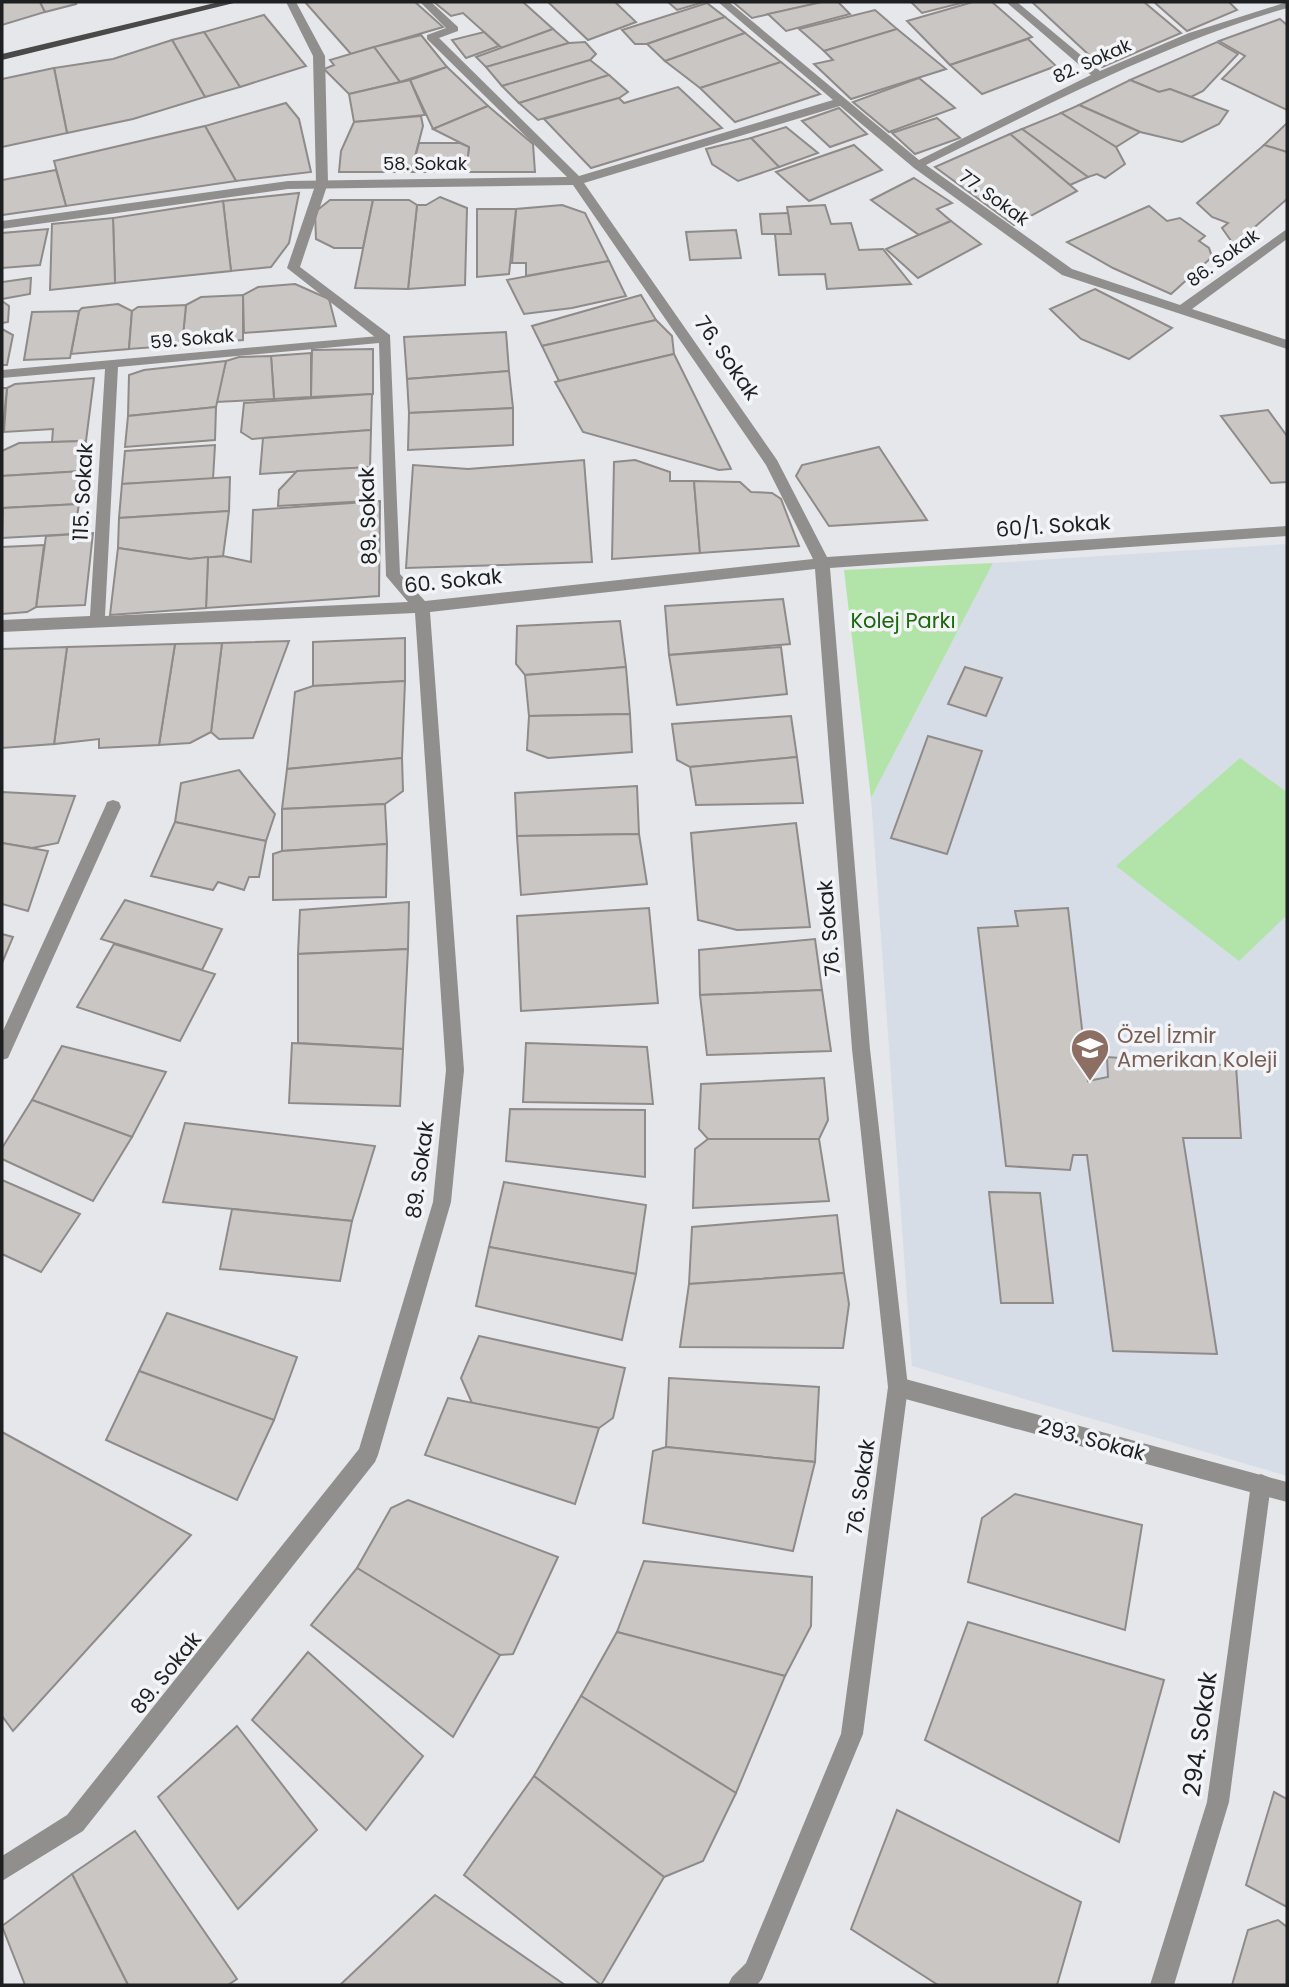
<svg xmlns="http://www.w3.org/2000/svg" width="1289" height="1987" viewBox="0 0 1289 1987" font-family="Poppins,sans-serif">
<rect width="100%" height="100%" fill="#e5e7ea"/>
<path fill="#d6dde6" d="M1287 544V1476L912 1366 871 798 993 563Z"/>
<g fill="#b2e4aa">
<path d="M993 563 871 798 844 570Z"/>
<path d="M1240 758 1287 792V915L1239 961 1116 866Z"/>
</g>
<g fill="#c9c6c4" stroke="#8f8b8a" stroke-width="2">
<path d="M2 2H40L45 12 2 25Z"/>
<path d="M40 2H75L76 4 45 12Z"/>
<path d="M305 2H415L443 27 351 54Z"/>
<path d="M434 2H523L553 29 502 48 463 13 451 16Z"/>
<path d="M548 2H615L636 22 588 40Z"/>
<path d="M668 2H704L677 10Z"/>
<path d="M733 2H822L752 18Z"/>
<path d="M822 2H838L850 14 786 31 768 14Z"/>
<path d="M911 2H965L922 13Z"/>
<path d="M973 2H992L1032 37 950 65 907 21Z"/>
<path d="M1032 2H1144L1181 33 1102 67Z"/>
<path d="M1154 2H1229L1237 10 1187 31Z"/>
<path d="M707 3 725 17 647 44H635L622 30Z"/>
<path d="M875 10 897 29 824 51 799 29Z"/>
<path d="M264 15 306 66 240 87 204 32Z"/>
<path d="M725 17 745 33 665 61 647 44Z"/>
<path d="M1280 19 1287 25V110L1222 79 1245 56 1219 41Z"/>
<path d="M553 29 569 43 486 67 476 57Z"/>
<path d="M897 29 946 69 851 99 814 64 833 60 824 51Z"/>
<path d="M204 32 240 87 205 97 172 40Z"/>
<path d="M484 32 499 46 466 58 452 40Z"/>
<path d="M745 33 781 62 700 88 665 61Z"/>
<path d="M421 35 447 67 400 82 374 47Z"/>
<path d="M1028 39 1056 66 982 94 950 65Z"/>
<path d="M172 40 205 97 133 119 67 133 54 68 113 59Z"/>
<path d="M585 42 596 54 590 60 502 86 486 67 569 43Z"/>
<path d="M1217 42 1238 54 1203 91 1191 97 1170 89 1159 92 1130 80Z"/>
<path d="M374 47 400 82 349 94 324 69 334 65 330 60Z"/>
<path d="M590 60 609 75 519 103 502 86Z"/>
<path d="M781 62 820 94 735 122 700 88Z"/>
<path d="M447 67 488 106 433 129 410 80Z"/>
<path d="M54 68 67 133 2 147V79Z"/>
<path d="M609 75 628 92 619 98 538 120 519 103Z"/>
<path d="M919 78 955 108 889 132 853 102Z"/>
<path d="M410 80 425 115 354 122 349 94Z"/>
<path d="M1130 80 1159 92 1170 89 1228 111 1219 124 1182 142 1140 132 1079 105Z"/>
<path d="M678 87 722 128 591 168 544 119 619 98 624 103Z"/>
<path d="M286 103 299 119 311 172 236 181 205 126Z"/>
<path d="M1079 105 1140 132 1116 147 1061 113Z"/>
<path d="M488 106 533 144 535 172H466L469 147 433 129Z"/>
<path d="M839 108 867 134 830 147 802 121Z"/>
<path d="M1061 113 1116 147 1125 164 1105 178 1097 174 1088 177 1022 129Z"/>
<path d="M421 116 423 126 411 172H339L341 151 354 122Z"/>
<path d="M937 118 960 138 915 154 892 133Z"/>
<path d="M1287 123V152L1264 145Z"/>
<path d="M205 126 236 181 66 206 54 161Z"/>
<path d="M786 127 818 153 779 167 751 138Z"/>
<path d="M1022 129 1088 177 1070 185 1010 134Z"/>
<path d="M1010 134 1077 191 1014 225 935 167Z"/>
<path d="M751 138 779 167 738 181 712 164 706 149Z"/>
<path d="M419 143H460L469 147 466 172H411Z"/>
<path d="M854 145 882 170 809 201 776 172Z"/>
<path d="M1264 145 1287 152V199L1234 245 1222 228 1228 223 1212 217 1197 203Z"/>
<path d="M56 170 66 206 2 215V180Z"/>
<path d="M914 178 952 203 937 209 951 221 919 235 871 200Z"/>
<path d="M299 193 289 243 271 267 231 271 223 201Z"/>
<path d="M440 197 467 208 465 285 408 289 417 205H426Z"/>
<path d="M330 200H373L363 248H334L316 239 315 212Z"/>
<path d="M373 200H409L417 205 408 289 355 288Z"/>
<path d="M223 201 231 271 115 283 113 218Z"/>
<path d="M562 205 585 213 609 261 526 276V263H512L516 209Z"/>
<path d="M825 205 831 224 851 223 859 250 883 249 911 284 827 289 825 274 779 275 775 234H791L787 207Z"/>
<path d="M1149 206 1167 221 1180 218 1205 236 1199 241 1209 248 1212 257 1171 294 1113 268 1067 242Z"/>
<path d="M477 209H516L509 274 477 277Z"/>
<path d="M788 213 791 234H762L760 214Z"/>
<path d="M113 218 115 283 50 290 52 224Z"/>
<path d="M951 221 981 244 918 278 886 249Z"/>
<path d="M48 229 40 265 2 268V233Z"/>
<path d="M736 230 741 258 690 260 686 232Z"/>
<path d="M609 261 626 296 572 308 524 314 507 280Z"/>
<path d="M31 278 30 294 2 299V282Z"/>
<path d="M295 284 329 299 336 326 244 333 243 295 258 287Z"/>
<path d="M1095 289 1172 328 1129 359 1081 339 1050 309Z"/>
<path d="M243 295V340L182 345 186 305 201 297Z"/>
<path d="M641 295 656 320 542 346 532 326Z"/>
<path d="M2 301 9 306 8 322 2 323Z"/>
<path d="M118 304 132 311 129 349 71 354 79 311 82 308Z"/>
<path d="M186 305 182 345 129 349 132 311 138 307Z"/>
<path d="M79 311 70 358 24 360 32 312Z"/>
<path d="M656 320 672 336 674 354 559 381 542 346Z"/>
<path d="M2 329 13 335 7 365H2Z"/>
<path d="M506 332 509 371 407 379 404 337Z"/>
<path d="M373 349V394L311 397 312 350Z"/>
<path d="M311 353V397L274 399 271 356Z"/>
<path d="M674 354 731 469 719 470 583 432 555 382Z"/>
<path d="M271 356 274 399 216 402 226 361 239 357Z"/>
<path d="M226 361 216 407 128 416 129 375 144 370Z"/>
<path d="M509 371 513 408 409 413 407 379Z"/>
<path d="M94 378 86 441 52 442 53 429 4 432 7 388 15 384Z"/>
<path d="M2 388H7L2 435Z"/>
<path d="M372 394 371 430 252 439 241 432 244 403Z"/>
<path d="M216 407 215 440 125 447 128 416Z"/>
<path d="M513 408V445L408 450 409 413Z"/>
<path d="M1268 410 1287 436V482L1271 483 1221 416Z"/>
<path d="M371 430 370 467 260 474 263 438Z"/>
<path d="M86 441 83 471 2 476V451L19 443Z"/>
<path d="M215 445 213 479 122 484 125 451Z"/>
<path d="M879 447 927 520 829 526 796 476 802 465Z"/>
<path d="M584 460 592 562 406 568 413 465 468 469Z"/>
<path d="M635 460 670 472V481H694L700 553 612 559 614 462Z"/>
<path d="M370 467 369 501 278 506 279 490 297 471Z"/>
<path d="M83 471 79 504 2 508V476Z"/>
<path d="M230 477 229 511 119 518 122 484Z"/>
<path d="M694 481 740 482 751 492 772 493 781 499 799 546 700 553Z"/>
<path d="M380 501 379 596 206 608 208 557 223 556 251 562 253 510Z"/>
<path d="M79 504 74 534 2 538 3 508Z"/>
<path d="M229 511 223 556 190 559 118 548 119 518Z"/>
<path d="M93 533 85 605 36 607 46 536Z"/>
<path d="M44 545 36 607 27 612 2 614V547Z"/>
<path d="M118 548 190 559 208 557 206 608 110 615Z"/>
<path d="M783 599 790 644 669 655 665 606Z"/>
<path d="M620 621 626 667 525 675 516 664 517 626Z"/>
<path d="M405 638V681L313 686V642Z"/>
<path d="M289 641 253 738 219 739 211 732 222 643Z"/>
<path d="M222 643 211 732 190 743 159 745 175 644Z"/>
<path d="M175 644 159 745 99 748V739L54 744 67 647Z"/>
<path d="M67 647 54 744 2 748V649Z"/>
<path d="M781 647 787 694 677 705 669 655Z"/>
<path d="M626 667 630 714 529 716 525 675Z"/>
<path d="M965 667 1002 678 986 716 948 704Z"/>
<path d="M405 681 402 758 287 769 295 692 313 686Z"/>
<path d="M630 714 632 752 548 758 527 750 529 716Z"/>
<path d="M791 716 797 757 690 767 677 760 672 724Z"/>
<path d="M928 736 982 751 947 854 891 838Z"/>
<path d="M797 757 803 803 696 805 690 767Z"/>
<path d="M402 758 403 791 385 804 282 809 287 769Z"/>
<path d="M239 770 275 814 266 841 175 822 181 783Z"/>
<path d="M637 786 639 834 517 836 515 793Z"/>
<path d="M2 792 75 796 58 843 32 848 2 843Z"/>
<path d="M385 804 387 844 282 851V809Z"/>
<path d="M175 822 266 841 259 877H249L244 890 218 882 213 890 151 876Z"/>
<path d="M796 823 810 927 737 930 698 920 691 833Z"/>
<path d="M639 834 647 884 521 895 517 836Z"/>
<path d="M2 843 48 851 28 911 2 904Z"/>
<path d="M387 844 386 897 273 900V854L282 851Z"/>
<path d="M125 900 222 929 202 970 101 939Z"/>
<path d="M409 902 408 949 298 954 300 910Z"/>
<path d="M649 908 658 1003 521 1011 517 916Z"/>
<path d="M1068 908 1088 1081 1108 1077 1107 1057 1236 1066 1241 1138H1183L1217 1354 1113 1351 1087 1155H1073L1070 1170 1006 1166 978 928 1018 926 1015 911Z"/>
<path d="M2 934 13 937 2 963Z"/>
<path d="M815 939 822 990 700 995 699 950Z"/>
<path d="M114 944 215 974 180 1041 77 1007Z"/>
<path d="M408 949 403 1049 298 1043V954Z"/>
<path d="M822 990 831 1051 707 1055 700 995Z"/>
<path d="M292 1043 403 1049 400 1106 289 1103Z"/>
<path d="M526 1043 647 1047 653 1104 523 1102Z"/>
<path d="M62 1046 166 1072 132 1137 32 1100Z"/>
<path d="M824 1078 828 1120 819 1139H708L699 1129 701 1084Z"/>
<path d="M32 1100 132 1137 93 1201 2 1159V1148Z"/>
<path d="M510 1109 645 1110V1177L506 1161Z"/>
<path d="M185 1123 375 1146 352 1221 163 1202Z"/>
<path d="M708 1139H819L829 1201 693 1208 695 1149Z"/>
<path d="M2 1180 80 1214 41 1272 2 1254Z"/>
<path d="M504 1182 646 1205 636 1274 489 1247Z"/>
<path d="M989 1192 1040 1193 1053 1303H1001Z"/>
<path d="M232 1209 352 1221 340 1281 220 1269Z"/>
<path d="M837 1215 844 1273 689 1284 692 1227Z"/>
<path d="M489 1247 636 1274 622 1340 476 1306Z"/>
<path d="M844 1273 849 1304 843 1348 680 1347 689 1284Z"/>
<path d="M167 1313 297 1357 274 1420 139 1371Z"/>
<path d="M479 1336 625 1368 613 1418 599 1428 472 1403 461 1378Z"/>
<path d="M139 1371 274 1420 237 1500 106 1440Z"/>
<path d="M669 1378 819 1387 815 1462 666 1447Z"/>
<path d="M448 1398 599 1428 575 1504 425 1455Z"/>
<path d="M2 1432 191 1535 13 1731 2 1716Z"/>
<path d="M666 1447 815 1462 793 1551 643 1523 653 1451Z"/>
<path d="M1015 1494 1142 1525 1125 1630 968 1582 982 1518Z"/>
<path d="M408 1500 558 1557 513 1654 500 1655 357 1568 391 1508Z"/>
<path d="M644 1561 812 1577 811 1626 785 1676 617 1632Z"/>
<path d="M357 1568 500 1655 453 1737 311 1625Z"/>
<path d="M968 1622 1164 1680 1119 1842 925 1740Z"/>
<path d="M617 1632 785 1676 736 1793 581 1696Z"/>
<path d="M308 1652 423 1756 366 1830 252 1720Z"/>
<path d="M581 1696 736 1793 703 1861 664 1877 534 1776Z"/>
<path d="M237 1726 317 1830 238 1909 158 1797Z"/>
<path d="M534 1776 664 1877 601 1985 464 1875Z"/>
<path d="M1274 1792 1287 1799V1907L1246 1885Z"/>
<path d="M897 1810 1081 1902 1057 1985H938L851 1929Z"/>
<path d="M135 1831 237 1979 228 1985H128L72 1874Z"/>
<path d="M72 1874 128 1985H25L2 1926Z"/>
<path d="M435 1895 565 1985H340Z"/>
<path d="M1278 1920 1287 1927V1985H1232L1248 1930Z"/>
</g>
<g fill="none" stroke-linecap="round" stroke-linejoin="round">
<g fill="#908f8e" fill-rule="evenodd">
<path d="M286 2H296L325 56 328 183 300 267 390 335V341H380L287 268 316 183 313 56Z"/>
<path d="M898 1377 1287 1482V1502L898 1397 891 1394 888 1387 891 1380Z"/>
</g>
<g fill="#908f8e" fill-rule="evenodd">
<path d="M420 2H431L458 27V31L439 38 579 176 833 100 718 2H729L919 160 1091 75 1006 2H1017L1100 71 1189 33 1287 2V8C1160 45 1045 106 926 165L1072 269 1180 305 1287 229V239L1192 309 1287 340V349L1062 275 914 168 840 106 584 183 777 460 827 557 1287 526V536L830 568 870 1049 908 1387 863 1734 762 1979 757 1985H728L732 1977 746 1963 841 1734 888 1387 852 1049 815 569 430 612 464 1070 451 1202 378 1455 375 1462 83 1831 2 1881V1856L67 1815 359 1449 433 1202 446 1070 415 613 2 632V620L90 616 105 369 2 378V370L390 335 400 574 425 601 813 559 766 465 573 185 288 189 2 229V221L288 181 567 177 427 39V35L446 28ZM379 343 386 576 408 602 105 616 118 367Z"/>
<path d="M113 800 119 802 121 807 8 1058 2 1060V1033L105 807 107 802Z"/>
<path d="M1261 1474 1268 1477 1271 1484 1229 1802 1174 1985H1150L1207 1802 1251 1484 1254 1477Z"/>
</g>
<path fill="#4a4947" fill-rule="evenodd" d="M219 2H238L2 60V54Z"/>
</g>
<defs>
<g id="school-pin" transform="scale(2.0125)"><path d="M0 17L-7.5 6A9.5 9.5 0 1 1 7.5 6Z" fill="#8d6e63" stroke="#f2f4f7"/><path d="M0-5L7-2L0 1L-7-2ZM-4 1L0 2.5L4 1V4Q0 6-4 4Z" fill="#fff"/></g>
</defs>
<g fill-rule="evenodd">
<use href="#school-pin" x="1090" y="1048"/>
</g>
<g text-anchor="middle" stroke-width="7" stroke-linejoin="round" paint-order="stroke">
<g font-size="18" fill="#1e1f20" stroke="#f2f4f7">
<text transform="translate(1092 61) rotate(-24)" y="6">82. Sokak</text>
<text x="425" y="170">58. Sokak</text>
<text transform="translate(994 198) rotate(36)" y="6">77. Sokak</text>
<text transform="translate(1223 258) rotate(-36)" y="6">86. Sokak</text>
<text transform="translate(192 339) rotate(-5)" y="6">59. Sokak</text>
</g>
<g font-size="21" fill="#1e1f20" stroke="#f2f4f7">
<text transform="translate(727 358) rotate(55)" y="7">76. Sokak</text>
<text transform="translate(83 492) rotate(-87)" y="7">115. Sokak</text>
<text transform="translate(368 516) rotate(-92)" y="7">89. Sokak</text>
<text transform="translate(1053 526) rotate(-4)" y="7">60/1. Sokak</text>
<text transform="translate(453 581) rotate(-6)" y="7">60. Sokak</text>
<text transform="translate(829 928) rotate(-95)" y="7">76. Sokak</text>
<text transform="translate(420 1170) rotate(-82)" y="7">89. Sokak</text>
<text transform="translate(1092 1440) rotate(15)" y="7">293. Sokak</text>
<text transform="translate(861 1487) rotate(-82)" y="7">76. Sokak</text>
<text transform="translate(166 1673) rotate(-51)" y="7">89. Sokak</text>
</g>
<g font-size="21" fill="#1d680f" stroke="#f2f4f7">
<text x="903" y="628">Kolej Parkı</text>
</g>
<g font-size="21" fill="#785e54" stroke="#f2f4f7" text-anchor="start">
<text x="1117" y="1043">Özel İzmir<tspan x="1117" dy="24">Amerikan Koleji</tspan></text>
</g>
<g font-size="24" fill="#1e1f20" stroke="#f2f4f7">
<text transform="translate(1200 1734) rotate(-82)" y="8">294. Sokak</text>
</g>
</g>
<rect width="1289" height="1987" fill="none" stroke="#1e1f20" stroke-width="7"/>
</svg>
